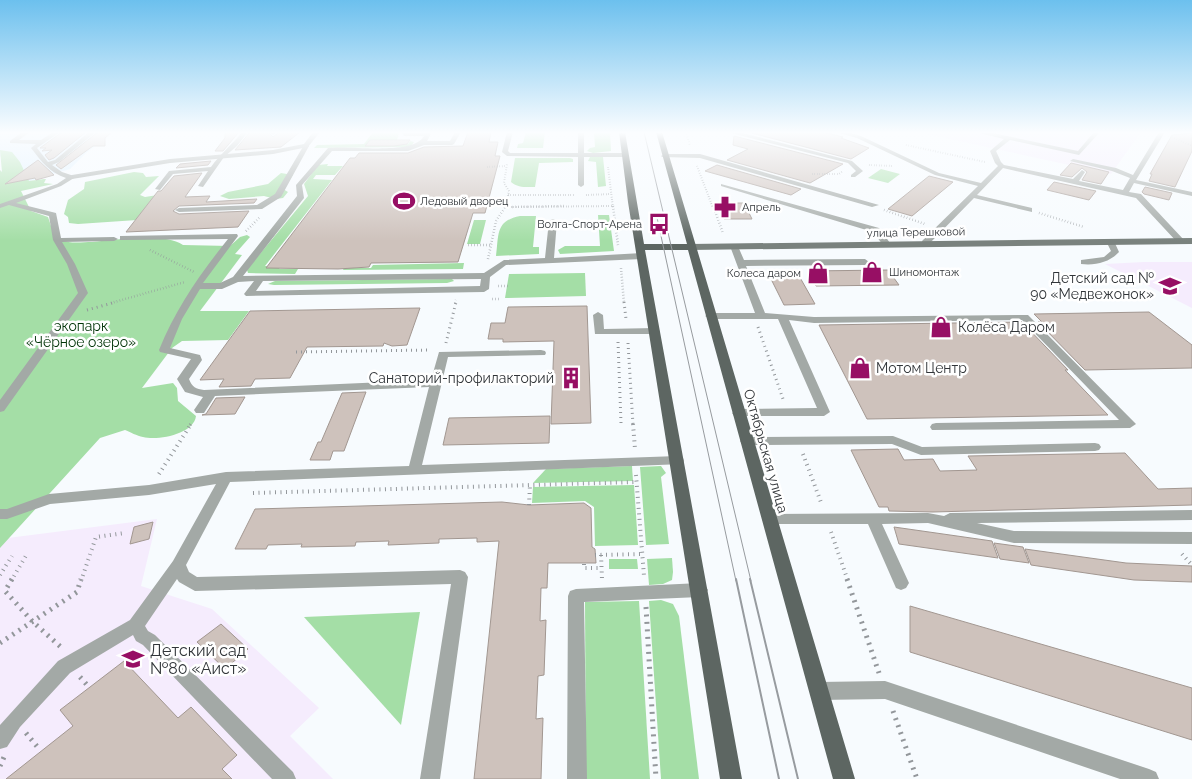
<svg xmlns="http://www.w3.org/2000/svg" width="1192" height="779" viewBox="0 0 1192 779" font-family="Raleway,sans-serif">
<rect width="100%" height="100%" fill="#f7fbfe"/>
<path fill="#dff1fe" d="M2 132H114L86 153 70 169 27 182 0 156V134Z"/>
<g fill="#f5ecfd">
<path d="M917 132H1141L1111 174Z"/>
<path d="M1144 262H1192V308L1105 264Z"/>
<path d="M157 519 141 586 212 609 319 708 290 736 333 779H0V539Z"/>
</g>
<g fill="#a4dea6">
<path d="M373 132H399L396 144H408L410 141 414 142 412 145 405 147 314 148 317 145 364 144Z"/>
<path d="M526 132H545L543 148H517L518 144 523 143Z"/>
<path d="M594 132H610L611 151 593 153 587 151 590 148 595 147Z"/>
<path d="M0 150 12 152 20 162 29 181 44 179H46L44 183 53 184 21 191 31 211 48 217C51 225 53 236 61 240 70 244 83 242 92 242 115 240 164 232 183 245L230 246 240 237 247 235 250 237 235 254 242 255 200 311H249L228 340 182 341 172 348 142 388 173 383 177 388 178 401 196 416C194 434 158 441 143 437 137 436 130 432 125 430L100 438 0 548V170L2 172Z"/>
<path d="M590 157H603L606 186 598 187 596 162 588 161Z"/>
<path d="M515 158H570L573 159V162L539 163 535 187C526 187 518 188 511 182Z"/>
<path d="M328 164 327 166H343L335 175H316L313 179 332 180 265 266H281L279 269H298L295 274 248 273 247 270 249 267 308 196 304 184 318 165Z"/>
<path d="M881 169 900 174 888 183 868 178Z"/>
<path d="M134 172 143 173 146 177 159 176 140 195 145 197 164 194 137 220 78 224 69 223 68 217 64 214 68 200 84 189 85 182Z"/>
<path d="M281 173 293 175 283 189 288 192 283 198 276 199 264 196 229 199 220 196 228 192 268 184Z"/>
<path d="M598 215H609L614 251 560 254 558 250 565 246H600Z"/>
<path d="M520 216H536L533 247H539V254L496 256C499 235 495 221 520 216Z"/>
<path d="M474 220H486L480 244H467Z"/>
<path d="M464 263 463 269 343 270 344 268H371L373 265Z"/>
<path d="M585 273 586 296 505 298 509 274Z"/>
<path d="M452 279 454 281 447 283 274 285 268 284 275 281Z"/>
<path d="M632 466 633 481 533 483 546 469Z"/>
<path d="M661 466 666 473 661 477 669 544 646 545 640 467Z"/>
<path d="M634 485 638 545 595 546 594 507 585 501 532 503 533 487Z"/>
<path d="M672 558 673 572 672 580 663 584 649 585 647 559Z"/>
<path d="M609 559H637L638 569H609Z"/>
<path d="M661 600 673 604 679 616 699 779H661L649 601Z"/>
<path d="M639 601 650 779H586L585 602Z"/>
<path d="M420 612 401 725 304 617Z"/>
</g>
<g fill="#cec2bc" stroke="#a29791">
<path d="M62 132H86L54 158 49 160 45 155 52 150 42 151 46 148H40Z"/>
<path d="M98 132H112L105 138V146H93L61 169 56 165Z"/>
<path d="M225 132H239L223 151H215L225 138Z"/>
<path d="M250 132H268L273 137 279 132H300L281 147 235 150Z"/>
<path d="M468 132H491L489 142H498L495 156H500L485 213H473L458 262 371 263 369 267 338 269 266 268 350 158H355L359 153H408L424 147 463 146Z"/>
<path d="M748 132H823L843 137 841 138 869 148 851 159Z"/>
<path d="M1192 133V151L1175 187 1149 181 1152 174H1150L1172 135Z"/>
<path d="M734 136 843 164 810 183 727 160 748 149 733 145Z"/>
<path d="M370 140H410L407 144 394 146H365Z"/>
<path d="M38 160 54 175 36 180 35 178 5 184Z"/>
<path d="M211 161 208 165 176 168 180 164Z"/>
<path d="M1071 163 1109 172 1101 184 1082 180 1087 172 1082 168 1072 177 1060 175Z"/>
<path d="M717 165 801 189 791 195 705 171Z"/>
<path d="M202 173 185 197 210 196 206 202 257 199 254 203 179 206 173 211 179 214 249 211 238 227 126 232 158 191H161L174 176Z"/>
<path d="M929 176 953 182 912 216 888 209Z"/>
<path d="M1054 182 1096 191 1089 200 1047 190Z"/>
<path d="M1145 187 1172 193 1169 200 1144 194 1142 192Z"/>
<path d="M718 203H744L752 219H724Z"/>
<path d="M888 270 899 285 816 286 808 271Z"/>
<path d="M798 274 815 304 784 305 769 275Z"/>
<path d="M587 306 591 423 551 424 554 341 503 342V339H488L491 323H505L508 307Z"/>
<path d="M420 308 407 345 392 346 384 343 383 346 307 347 290 378 255 379 251 386 219 387 224 379 200 380 250 311Z"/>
<path d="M1149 312 1192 345V368L1085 370 1038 322H1042L1034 314Z"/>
<path d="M1022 322 1068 370H1065L1108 415 867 419 819 325Z"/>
<path d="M366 392 344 451H333L330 460H310L318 442H321L342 393Z"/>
<path d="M245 397 235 414 202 415 206 414 216 398Z"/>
<path d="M550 416 549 443 443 445 449 418Z"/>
<path d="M898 449 904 460 933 459 940 471 977 470 968 456 1125 453 1158 489 1192 488V505L933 512 889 511 888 507H879L851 450Z"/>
<path d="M502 502 529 505 584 503 591 508 592 547 595 549 596 563H548L547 588H541L540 621 546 620 544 675 538 676 536 719 543 718 541 779H474L499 541 477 542V538L439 539V543L388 545 389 541 356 542 355 546 301 547 302 544 268 545 266 549H235L255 509Z"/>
<path d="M153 522 149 539 130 544 134 527Z"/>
<path d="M894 527 992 541 998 558 899 544Z"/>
<path d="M994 543 1023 547 1029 563 1000 559Z"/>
<path d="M1025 549 1126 563 1192 566V582L1134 580 1031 565Z"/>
<path d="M910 606 1192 688V740L910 652Z"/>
<path d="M221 624 248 649 225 669 197 642Z"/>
<path d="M124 661 178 718 191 707 237 755 222 769 232 779H6L73 726 60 710Z"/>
</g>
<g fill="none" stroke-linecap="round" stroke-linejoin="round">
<g stroke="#93979b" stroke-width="2" stroke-dasharray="0.5 2" stroke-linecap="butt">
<path d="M686 132 690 146"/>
<path d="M1172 137 1192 146"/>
<path d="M906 145 985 162"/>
<path d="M869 165 893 166"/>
<path d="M697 166 713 208"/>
<path d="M487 167 506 166"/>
<path d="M608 167 613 208"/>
<path d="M812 174H839L843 171"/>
<path d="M508 195H575"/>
<path d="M586 195 611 194"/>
<path d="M506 207 613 206"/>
<path d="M505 208 509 191 504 183 507 164"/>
</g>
<g stroke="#93979b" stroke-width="2.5" stroke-dasharray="0.5 2.5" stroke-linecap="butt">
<path d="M613 206 618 245"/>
<path d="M713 206 723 233"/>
<path d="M506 207 565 206"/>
<path d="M884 210 925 224"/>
<path d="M1039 213 1084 227"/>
<path d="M246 231 259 218"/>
<path d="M468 245H490"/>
<path d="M150 250 194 272"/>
<path d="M488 259 496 221 506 206"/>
<path d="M621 268 624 303"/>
<path d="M498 286H510"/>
<path d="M492 299H500"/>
<path d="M111 303 185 282"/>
<path d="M455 303 456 300"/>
</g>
<g stroke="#93979b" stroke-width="3" stroke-dasharray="1 4" stroke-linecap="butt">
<path d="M624 302 626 319"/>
<path d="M87 310 116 302"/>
<path d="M758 327 783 399"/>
<path d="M618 342 621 423"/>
<path d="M446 343 456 302"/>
<path d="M628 343 633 425"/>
<path d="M296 352 431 350"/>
<path d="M190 425 193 421"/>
</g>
<g stroke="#93979b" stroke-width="4" stroke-dasharray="1 4.5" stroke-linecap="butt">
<path d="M633 424 635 449"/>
<path d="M803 454 822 505"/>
<path d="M159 474 191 424"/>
<path d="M636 475 644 576"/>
<path d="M253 493 637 482"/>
<path d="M529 505 530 485"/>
<path d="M831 532 848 581"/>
<path d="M1182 554 1192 565"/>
<path d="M595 555 642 554"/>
<path d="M601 555 602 579"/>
<path d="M584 564V568H602"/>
<path d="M0 575 12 556"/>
<path d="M11 581 27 554"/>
<path d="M81 581 96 537 125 533"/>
</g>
<g stroke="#93979b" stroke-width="5" stroke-dasharray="2 5.5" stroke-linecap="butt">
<path d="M12 579 5 591 33 622 63 649"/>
<path d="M847 579 879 673"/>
<path d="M646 607 656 779"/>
<path d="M0 643 77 592 81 579"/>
<path d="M80 677 88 686"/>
<path d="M893 711 917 779"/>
<path d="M26 733 40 750"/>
<path d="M0 766 4 757"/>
</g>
<g fill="#a3a9a6" fill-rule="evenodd">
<path d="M22 132H30L19 140H41L53 132H60L37 148 48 162 55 160 89 132H96L59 162 52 165 62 172 74 176V178L61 186 16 203 56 213 61 238 114 237 118 239 114 241 62 242 75 264 88 293 4 411 0 412V400L78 293 67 264 53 240 49 216 9 205 0 208V204L57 184 66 178C50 173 41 161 31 148L36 144 10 143V141Z"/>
<path d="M242 132H248L237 146 224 157 203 187 198 186 208 171 173 174 160 190 155 189 169 171 211 167C220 154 232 145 242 132Z"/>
<path d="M277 132 273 135 270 133 271 132Z"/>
<path d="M429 132 431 134 427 141H450L455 132H461L454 144 452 145H424L408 151H332L302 185 304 198 243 276 484 273 504 260 545 258 549 221 553 219 557 221 554 258 642 253 646 256 642 259 506 265 490 277 489 289 484 292 246 296 244 294 254 281 238 282 222 289H200L182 319 170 348 200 355 202 360 189 379C192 387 196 389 204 390L431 380 439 352 541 350 545 351 546 353 545 355 448 357 422 465 678 456 683 458 684 461 683 464 230 482 186 565 189 572 197 577 460 570 465 572 468 577 440 779H420L451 584 195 591 179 582 177 579 145 626 148 631 155 635 293 772 296 779H272L143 645 136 641 133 635 70 673 20 727 7 747 0 749V725L58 661 130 620 173 561 216 484 149 495 50 504 7 519H0V509H7L49 494 149 485 226 472 409 466 429 387 215 396 204 413H196L194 410 203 397 185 392 177 379 191 359 160 352 159 350C176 308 200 274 228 239L123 240H120V236L237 234 238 236 203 283H220L233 277 297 196 296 185 328 148C350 145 413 156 424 136H404L402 133ZM481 279 480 286 256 291 263 281Z"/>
<path d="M507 132H513L508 151 510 153H578V132H584V153H625L628 155 625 157H584V185L581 187 578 185V157L507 156 502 152Z"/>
<path d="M727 132H739L852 161 863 171 855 177H851V175L856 171 848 163Z"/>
<path d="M835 132H847L861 136 939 173 981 183 998 166 995 163 990 151 1004 139 975 132H988L1078 151 1094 132H1100L1079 155 1010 140 996 151 1001 162 1004 165 1073 179 1082 170 1085 172 1079 181 1123 190 1130 178 1112 171 1070 161 1073 159 1116 168 1133 175 1159 132H1165L1136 180 1192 192V196L1134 183 1129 192 1141 194 1184 240 1177 242 1136 198 1003 168 977 195 1032 208V212L974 198 928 245H922V241L978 186 935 175 857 138Z"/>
<path d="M304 145 309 146 281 197 262 209 179 212 175 210 179 208 257 205 275 194Z"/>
<path d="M664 154H700L879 205 872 207 700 158 662 157 661 156Z"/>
<path d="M721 184 879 228 890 243 883 245 873 232 721 186Z"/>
<path d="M1107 239H1113L1119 252C1110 262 1095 266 1081 264V260L1104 257 1111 251 1106 241Z"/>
<path d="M731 244H737L744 260 865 259 869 262 865 265 746 266 765 313 814 317 1028 315 1136 424 1130 428 932 430 930 427 932 424 936 423 1119 420 1022 320 814 323 789 320 830 412 824 416H734L732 413 738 409 817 408 778 319H710L705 316 710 313H755L730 246Z"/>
<path d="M598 312 603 315 604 329 655 328 660 331 655 334H595L593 315Z"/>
<path d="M893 436 922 447 1095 443 1099 444 1101 447 1099 450 1095 451 921 455 892 444 746 445 742 444 740 441 742 438 746 437Z"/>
<path d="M1192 510V520L977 523 1014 531 1192 532V544L1014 543 928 523 882 524 909 583 906 588 901 590 896 588 868 524H769L764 523 762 519 764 515 769 514 928 513 944 516 950 513Z"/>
<path d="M700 583 705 585 708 590 705 595 700 597 584 602 587 779H567L568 596 570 591 576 589Z"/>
<path d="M885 681 1149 769 1156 772 1159 779H1120L885 699 819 700 813 697 810 691 813 685 819 682Z"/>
</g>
<path fill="#a3a9a6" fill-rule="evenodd" d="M313 132H320L308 147 273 154 170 163 72 179 68 177 72 175 170 159 273 150 304 144Z"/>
<path fill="#7a827e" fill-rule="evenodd" d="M1192 238V244L690 250 685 247 690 244Z"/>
<path fill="#5d6662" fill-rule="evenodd" d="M619 132H625L644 244H687L656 132H662L855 779H833L688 250H645L742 779H720L628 202Z"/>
<g stroke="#979b9f" stroke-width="1">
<path d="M644 132 751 581"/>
<path d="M656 213 736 581"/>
</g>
<g stroke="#979b9f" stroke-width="2">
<path d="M736 579 779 779"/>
<path d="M750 579 798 779"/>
</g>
</g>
<linearGradient id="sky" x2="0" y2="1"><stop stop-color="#6cc0ee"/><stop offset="0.55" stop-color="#fbfdff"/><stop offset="1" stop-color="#fbfdff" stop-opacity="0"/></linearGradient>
<rect width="1192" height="241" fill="url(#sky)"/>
<defs>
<g id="stadium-bare" transform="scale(1.725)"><path d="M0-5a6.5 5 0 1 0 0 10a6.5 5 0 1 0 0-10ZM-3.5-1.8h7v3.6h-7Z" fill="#970f64" stroke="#fff" stroke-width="2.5" paint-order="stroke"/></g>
<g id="pharmacy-bare" transform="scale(1.725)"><path d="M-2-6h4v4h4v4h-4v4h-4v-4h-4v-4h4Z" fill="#970f64" stroke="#fff" stroke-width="2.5" paint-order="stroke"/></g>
<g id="bus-bare" transform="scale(1.725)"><path d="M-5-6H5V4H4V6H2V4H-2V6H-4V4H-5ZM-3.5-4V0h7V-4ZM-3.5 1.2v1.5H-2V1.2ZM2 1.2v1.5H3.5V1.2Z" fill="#970f64" stroke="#fff" stroke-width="2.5" paint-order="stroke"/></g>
<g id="shop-bare" transform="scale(1.725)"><path d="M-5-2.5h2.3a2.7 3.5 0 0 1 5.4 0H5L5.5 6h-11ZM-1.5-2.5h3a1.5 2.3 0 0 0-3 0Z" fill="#970f64" stroke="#fff" stroke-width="2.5" paint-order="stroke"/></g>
<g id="school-bare" transform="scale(1.725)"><path d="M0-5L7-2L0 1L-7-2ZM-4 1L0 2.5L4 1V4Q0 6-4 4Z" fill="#970f64" stroke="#fff" stroke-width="2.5" paint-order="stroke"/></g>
<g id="building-bare" transform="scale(1.725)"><path d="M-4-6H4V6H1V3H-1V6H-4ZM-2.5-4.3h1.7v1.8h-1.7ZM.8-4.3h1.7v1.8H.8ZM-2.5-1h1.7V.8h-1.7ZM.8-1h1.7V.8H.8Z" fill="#970f64" stroke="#fff" stroke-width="2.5" paint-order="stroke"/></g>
</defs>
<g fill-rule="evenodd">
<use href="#stadium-bare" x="404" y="201"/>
<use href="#pharmacy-bare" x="725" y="207"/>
<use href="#bus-bare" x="659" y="224"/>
<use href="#shop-bare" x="872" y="272"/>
<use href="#shop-bare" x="818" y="273"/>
<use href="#school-bare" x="1170" y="286"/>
<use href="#shop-bare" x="941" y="327"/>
<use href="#shop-bare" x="860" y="368"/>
<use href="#building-bare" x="571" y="378"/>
<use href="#school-bare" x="133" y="659"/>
</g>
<g text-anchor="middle" stroke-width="5" stroke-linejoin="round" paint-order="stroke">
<g font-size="11" fill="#313539" stroke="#fff" text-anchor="start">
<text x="420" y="205">Ледовый дворец</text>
<text x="742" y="211">Апрель</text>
<text x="642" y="228" text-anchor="end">Волга-Спорт-Арена</text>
<text x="889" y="276">Шиномонтаж</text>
<text x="801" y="277" text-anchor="end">Колеса даром</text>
</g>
<g font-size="11" fill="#313539" stroke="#fff">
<text transform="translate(916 232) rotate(-1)" y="4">улица Терешковой</text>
</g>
<g font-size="14" fill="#313539" stroke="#fff" text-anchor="end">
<text x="1154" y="283">Детский сад №<tspan x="1154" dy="16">90 «Медвежонок»</tspan></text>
<text x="958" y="332" text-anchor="start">Колёса Даром</text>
<text x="876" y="373" text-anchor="start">Мотом Центр</text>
<text x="554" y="383">Санаторий-профилакторий</text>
</g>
<g font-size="14" fill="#003407" stroke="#fff">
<text x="81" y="331">экопарк<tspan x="81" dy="16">«Чёрное озеро»</tspan></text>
</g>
<g font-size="14" fill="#313539" stroke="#fff">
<text transform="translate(766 451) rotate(74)" y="5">Октябрьская улица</text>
</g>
<g font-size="16" fill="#313539" stroke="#fff" text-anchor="start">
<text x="150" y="656">Детский сад<tspan x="150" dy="18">№80 «Аист»</tspan></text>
</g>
</g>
</svg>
